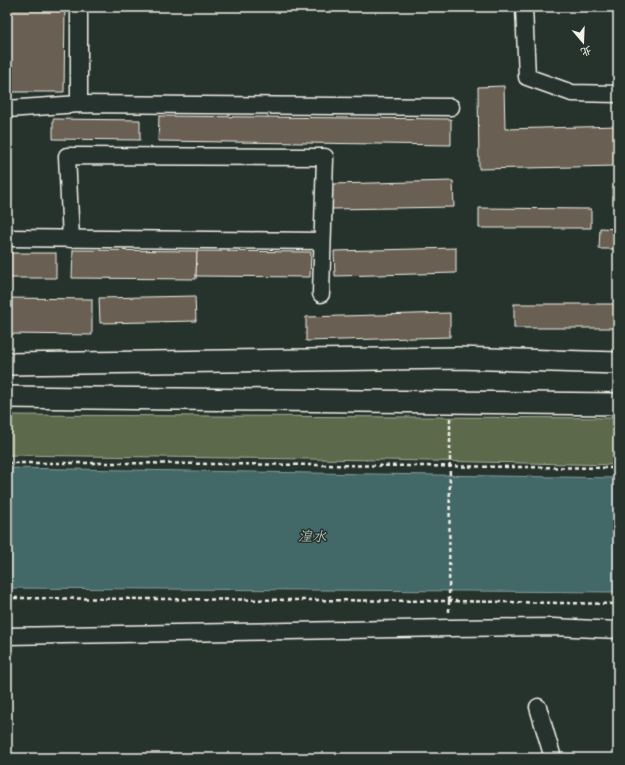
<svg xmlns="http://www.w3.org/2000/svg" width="625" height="765" viewBox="0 0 625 765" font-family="Dekko,'LXGW WenKai TC',sans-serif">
<rect width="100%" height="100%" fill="#26332d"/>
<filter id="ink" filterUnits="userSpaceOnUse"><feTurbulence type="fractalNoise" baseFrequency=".025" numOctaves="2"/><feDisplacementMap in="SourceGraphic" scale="8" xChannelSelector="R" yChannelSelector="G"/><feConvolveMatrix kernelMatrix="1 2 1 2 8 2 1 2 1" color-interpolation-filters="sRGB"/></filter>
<g filter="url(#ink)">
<path fill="#5c6a4c" stroke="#a8ae9a" d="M7 415 618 418V465L383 460 7 455Z"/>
<path fill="#436868" stroke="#8a9f9b" d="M7 468 618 478V592L7 588Z"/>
<g fill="#696052" stroke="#f4f1e8">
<path d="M7 7H65L64 92H7Z"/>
<path d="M504 86 505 129 618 126V166L479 169 478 87Z"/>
<path d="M159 116 451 119V145L158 141Z"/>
<path d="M53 119 140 120V140L53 139Z"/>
<path d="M453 181 454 207 332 209V184Z"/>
<path d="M479 208 591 209V228H479Z"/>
<path d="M600 228 618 229V249H599Z"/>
<path d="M456 248V273L335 276 334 251Z"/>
<path d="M73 250 197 251 196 279 72 278Z"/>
<path d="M197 251 311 252 310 277 196 276Z"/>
<rect x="7" y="253" width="49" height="25"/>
<path d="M195 296 196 321 100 323 99 298Z"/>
<path d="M7 298 92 299V335L7 334Z"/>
<rect x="514" y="304" width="104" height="24"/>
<path d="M450 313V337L306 341V317Z"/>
</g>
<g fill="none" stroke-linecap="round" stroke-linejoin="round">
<g stroke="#f4f1e8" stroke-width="19">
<g id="minor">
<path d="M79 7V104"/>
<path d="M524 7 527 77 572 93 618 94"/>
<path d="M7 109 79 104 451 107"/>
<path d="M7 238 322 241"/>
<path d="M71 239 67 156 325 157 321 294"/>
<path d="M7 636 450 628 553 627 618 630"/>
<path d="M538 707 553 758"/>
</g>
</g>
<g stroke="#f4f1e8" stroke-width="24">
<g id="major">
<path d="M7 364 458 358 618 363"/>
<path d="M7 397 618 404"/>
</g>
</g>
<g stroke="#f4f1e8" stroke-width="2.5" stroke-dasharray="4 3" stroke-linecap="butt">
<path d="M450 418V455"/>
<path d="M7 463H119L618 468"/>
<path d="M7 598 449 601 618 604"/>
<path d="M449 601V615"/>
</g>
<use href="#minor" stroke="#26332d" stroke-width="16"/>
<use href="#major" stroke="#26332d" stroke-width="21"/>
<path stroke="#f4f1e8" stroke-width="2.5" stroke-dasharray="4 3" stroke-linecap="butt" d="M449 601 450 455"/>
</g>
</g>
<g text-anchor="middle" stroke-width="3" stroke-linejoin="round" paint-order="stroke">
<g font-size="14" font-style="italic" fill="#adbab5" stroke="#26332d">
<text transform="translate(312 536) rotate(1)" y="5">湟水</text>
</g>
</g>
<rect width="625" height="765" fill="none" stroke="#26332d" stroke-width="24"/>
<rect x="12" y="12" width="601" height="741" fill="none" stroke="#f4f1e8" stroke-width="1.5" filter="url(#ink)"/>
<g transform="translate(583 42) rotate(161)" stroke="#26332d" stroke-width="3" paint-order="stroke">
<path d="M0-3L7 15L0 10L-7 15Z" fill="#f4f1e8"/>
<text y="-6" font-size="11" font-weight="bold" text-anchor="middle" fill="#f4f1e8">北</text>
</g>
</svg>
